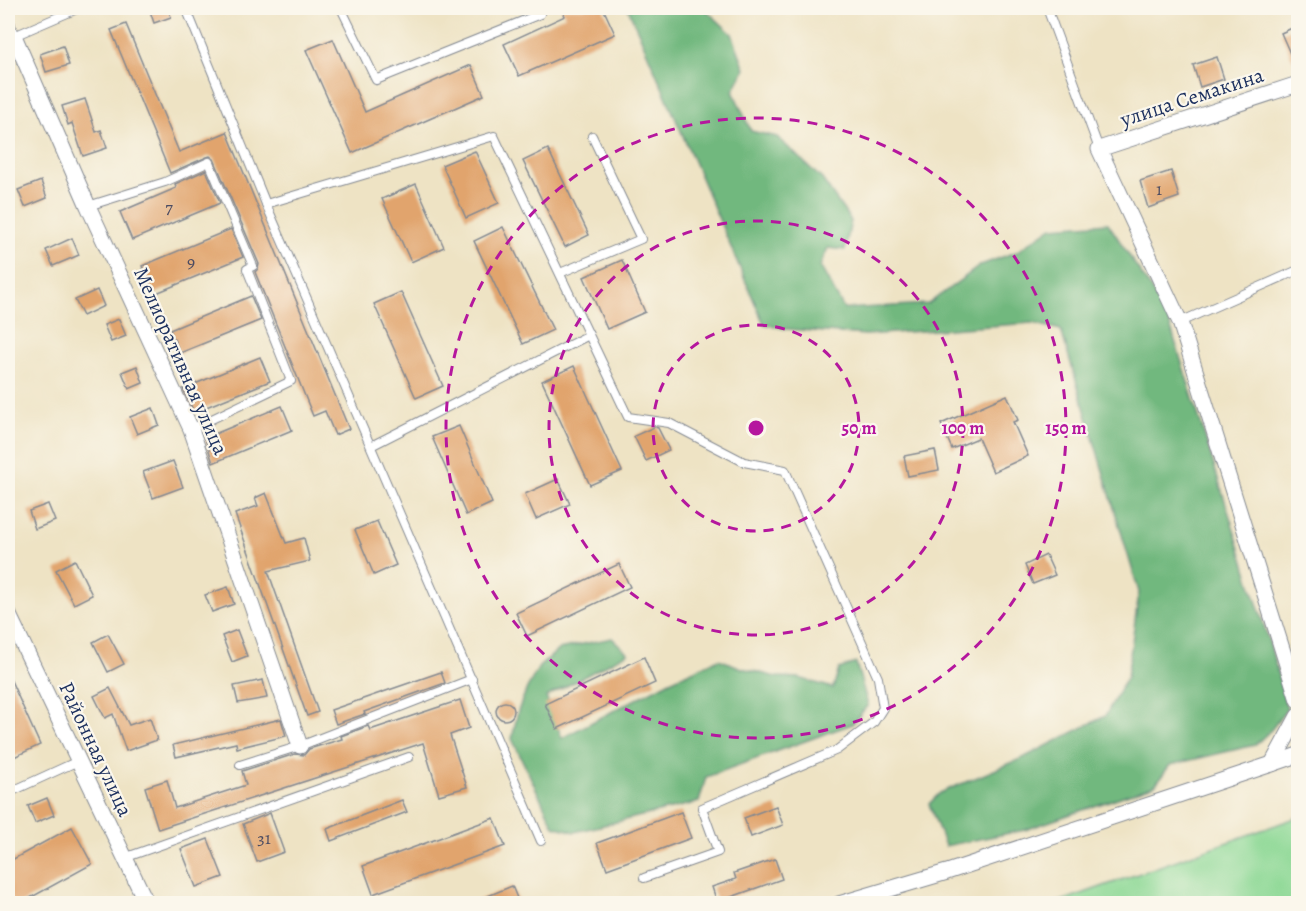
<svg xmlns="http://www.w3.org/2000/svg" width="1306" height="911" viewBox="0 0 1306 911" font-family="Alegreya,serif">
<rect width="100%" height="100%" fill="#fbf7ec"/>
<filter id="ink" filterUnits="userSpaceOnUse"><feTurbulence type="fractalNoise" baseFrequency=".0167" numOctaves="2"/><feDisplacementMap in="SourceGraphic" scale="12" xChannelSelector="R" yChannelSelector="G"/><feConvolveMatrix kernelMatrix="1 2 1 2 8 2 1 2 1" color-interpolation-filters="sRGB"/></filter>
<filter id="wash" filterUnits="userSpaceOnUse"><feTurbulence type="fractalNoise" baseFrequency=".008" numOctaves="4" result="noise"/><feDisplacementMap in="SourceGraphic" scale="24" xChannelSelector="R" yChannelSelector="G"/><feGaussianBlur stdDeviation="1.35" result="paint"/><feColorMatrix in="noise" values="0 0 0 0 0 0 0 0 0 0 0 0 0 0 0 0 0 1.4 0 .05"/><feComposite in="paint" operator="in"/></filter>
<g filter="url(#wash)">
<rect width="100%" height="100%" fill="#eee3c4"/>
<path fill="#8cd894" stroke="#548479" stroke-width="1.5" d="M1298 817V903H1056Z"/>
<g fill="#71b87e" stroke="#46746e" stroke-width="1.5">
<path d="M628 8H704L732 34 745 69 733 91 751 131 777 137 822 179 851 221 845 250 828 248 820 266 844 309 928 304 981 265 1016 252 1052 227 1108 223 1166 312 1271 648 1287 709 1271 730 1255 745 1170 765 1155 785 1025 830 945 846 929 804 940 793 1025 757 1105 716 1127 677 1139 592 1061 330 1032 323 866 335 786 329 764 324Z"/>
<path d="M612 638 628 653 546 697 562 738 670 681 719 659 742 668 776 677 799 678 833 688 839 669 856 663 868 705 852 724 706 777 699 802 575 832 554 826 512 739 518 711 527 688 539 667 559 649Z"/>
</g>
<g id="blocks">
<g fill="#e1a46d">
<path d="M149 8H168L171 17 154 23Z"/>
<path d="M561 8H603L615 34 519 76 504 44 565 16Z"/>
<path d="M126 24 179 152 227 132 349 429 335 435 325 411 313 416 255 272 258 269 259 264 214 159 210 156 207 157 170 173 111 30Z"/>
<path d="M1299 25V74L1281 33Z"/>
<path d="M333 39 365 112 471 65 484 95 352 153 306 50Z"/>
<path d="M63 46 69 65 46 72 40 54Z"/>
<path d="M1217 57 1224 79 1200 87 1193 65Z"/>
<path d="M85 99 96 132 101 130 107 148 83 156 72 123 68 125 62 106Z"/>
<path d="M548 149 589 235 565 247 523 161Z"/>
<path d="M475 151 499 203 466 218 442 165Z"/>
<path d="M206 170 220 203 132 240 120 212 176 188 175 184Z"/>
<path d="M1171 171 1179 197 1148 208 1140 181Z"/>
<path d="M41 181 47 198 25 207 18 190Z"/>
<path d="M416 184 444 247 411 262 382 199Z"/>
<path d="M503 227 553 330 523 344 474 241Z"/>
<path d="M231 229 243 257 154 294 142 266Z"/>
<path d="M72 238 79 255 53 266 46 250Z"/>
<path d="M622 260 645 312 607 329 584 277Z"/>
<path d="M97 290 104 306 83 316 75 300Z"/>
<path d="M401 292 443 386 416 398 374 304Z"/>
<path d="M251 296 261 320 180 353 170 330Z"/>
<path d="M119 319 126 336 111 342 104 325Z"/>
<path d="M260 357 270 381 194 412 183 389Z"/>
<path d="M137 366 143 383 129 389 122 372Z"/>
<path d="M574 366 622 471 590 485 542 381Z"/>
<path d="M1007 395 1018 420 1013 422 1028 456 993 472 978 438 952 449 941 424Z"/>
<path d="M282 406 292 430 213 463 205 438Z"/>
<path d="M153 408 159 425 137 434 130 417Z"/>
<path d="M459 426 492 503 466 515 432 437Z"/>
<path d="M654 427 658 428 669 450 646 461 634 436Z"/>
<path d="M935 450 939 470 908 476 904 456Z"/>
<path d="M173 461 183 487 153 498 143 472Z"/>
<path d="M558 479 570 504 536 519 525 494Z"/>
<path d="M266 493 286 543 304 538 310 561 268 571 318 712 307 716 235 514 258 506 255 498Z"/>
<path d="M48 504 55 521 35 529 29 511Z"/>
<path d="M377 521 396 565 374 575 355 530Z"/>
<path d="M1046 555 1055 575 1033 584 1025 565Z"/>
<path d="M75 560 92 595 74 604 56 570Z"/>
<path d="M619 564 630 587 527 636 516 613Z"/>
<path d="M228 587 234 604 212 612 205 595Z"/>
<path d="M237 630 247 656 232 662 222 636Z"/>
<path d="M108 634 124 664 108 672 93 642Z"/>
<path d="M644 657 655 683 557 729 545 704Z"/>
<path d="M441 672 445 683 364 712 365 714 336 724 331 710Z"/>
<path d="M8 674 40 745 14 757 8 744Z"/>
<path d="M263 680 267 698 238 703 234 686Z"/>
<path d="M110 688 129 725 150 718 157 740 126 751 113 714 105 718 94 696Z"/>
<path d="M460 700 469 728 450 735 467 787 439 795 423 743 158 829 145 787 167 780 175 808 246 785 242 771 295 754 304 755 309 749 342 739 341 736 368 726 370 730Z"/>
<circle cx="505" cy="711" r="9"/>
<path d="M281 719 286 736 237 748 236 743 176 757 173 745Z"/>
<path d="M47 798 54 815 35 823 28 806Z"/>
<path d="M402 800 407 812 331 841 327 829Z"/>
<path d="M776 806 783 825 751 837 744 818Z"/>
<path d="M681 812 691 838 607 869 597 843Z"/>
<path d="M270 813 284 852 257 862 243 824Z"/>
<path d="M494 818 505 846 373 894 363 866Z"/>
<path d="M72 827 92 864 21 903H14L8 892V862Z"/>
<path d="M208 839 223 877 196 887 181 849Z"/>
<path d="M775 859 782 879 717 902 712 887 736 879 734 873Z"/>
<path d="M512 886 519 903H471Z"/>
</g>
</g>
</g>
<g filter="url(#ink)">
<use href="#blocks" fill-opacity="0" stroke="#848991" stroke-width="1.5"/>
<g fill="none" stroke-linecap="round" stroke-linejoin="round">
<g stroke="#848991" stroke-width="10">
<g id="lane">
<path d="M186 8 266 204 541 841"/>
<path d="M341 8 376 80 540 14 537 8"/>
<path d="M1047 8 1099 149"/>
<path d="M9 18 14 36 79 8"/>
<path d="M266 204 494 136 589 335 371 446"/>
<path d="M88 206 165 182 209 162 253 266 247 269 291 381 191 429"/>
<path d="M560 273 641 239 592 136"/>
<path d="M1180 322 1298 270"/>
<path d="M589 335 628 417 669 423 744 462 785 470 878 678 883 708 874 722 837 750 702 808 718 852 644 878"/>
<path d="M240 765 300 746 472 679"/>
<path d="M8 793 78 761"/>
<path d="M124 858 409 757"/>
</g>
</g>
<g stroke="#848991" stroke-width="17">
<g id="street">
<path d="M8 38 14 36 88 206 191 429 300 746"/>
<path d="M1298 84 1099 149 1180 322 1298 700"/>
<path d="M8 613 147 904"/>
<path d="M1272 764 1298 755"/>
<path d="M839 904 947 872 1272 764 1298 716"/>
</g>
</g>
<use href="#lane" stroke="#fff" stroke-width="8"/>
<use href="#street" stroke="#fff" stroke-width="15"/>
</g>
</g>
<g fill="none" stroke="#b5179e" stroke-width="3" stroke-dasharray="10 8">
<circle cx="756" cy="428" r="103"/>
<circle cx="756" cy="428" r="207"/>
<circle cx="756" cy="428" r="310"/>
</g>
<g text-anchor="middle" stroke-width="4.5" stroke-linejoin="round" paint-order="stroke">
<g font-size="18" fill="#4c4c62">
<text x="1159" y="195">1</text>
<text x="169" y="213">7</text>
<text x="191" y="268">9</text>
<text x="264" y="844">31</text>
</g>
<g font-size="21" fill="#1b2f5e" stroke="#fbf7ec">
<text transform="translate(1192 97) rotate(-18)" y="7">улица Семакина</text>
<text transform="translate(181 361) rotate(66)" y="7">Мелиоративная улица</text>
<text transform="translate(96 749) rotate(65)" y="7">Районная улица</text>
</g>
</g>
<circle cx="756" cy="428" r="9" fill="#b5179e" stroke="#fbf7ec" stroke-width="3"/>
<g font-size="18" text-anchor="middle" font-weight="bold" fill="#b5179e" stroke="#fbf7ec" stroke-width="4.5" stroke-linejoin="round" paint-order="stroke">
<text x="859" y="434">50 m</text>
<text x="963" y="434">100 m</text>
<text x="1066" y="434">150 m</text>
</g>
<rect width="1306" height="911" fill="none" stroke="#fbf7ec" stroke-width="30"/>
</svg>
